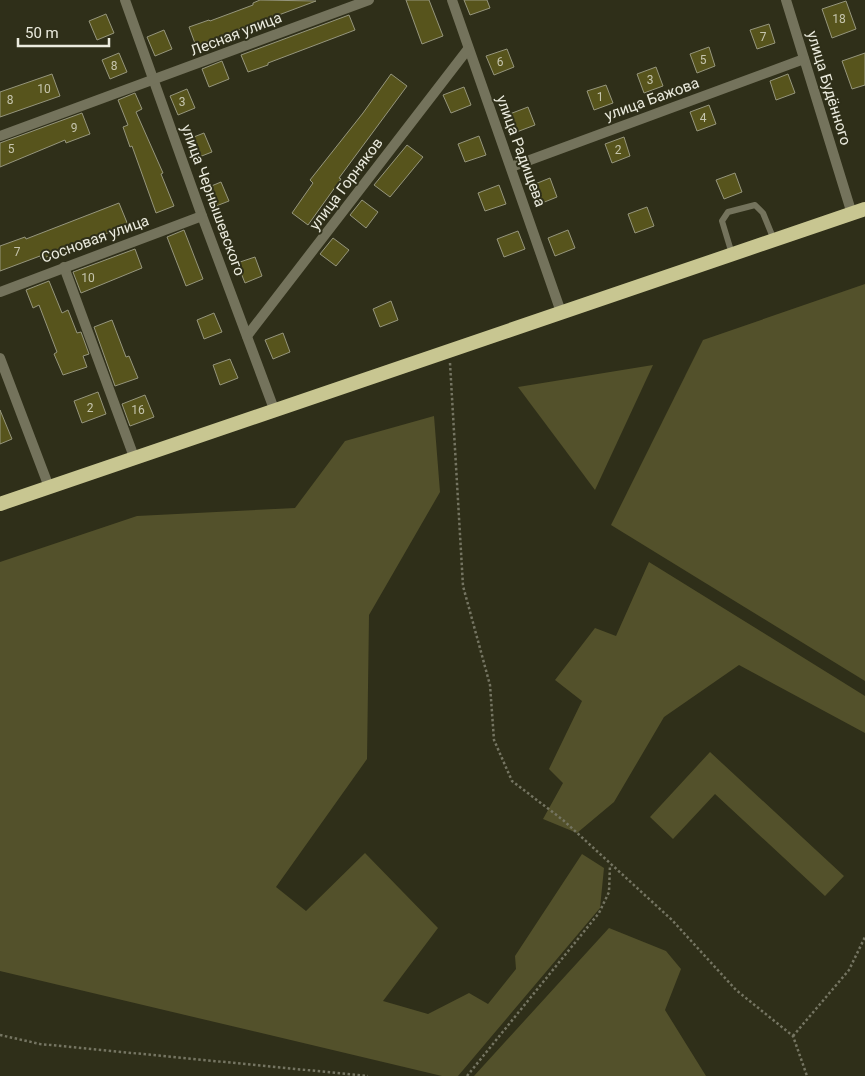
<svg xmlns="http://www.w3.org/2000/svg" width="865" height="1076" viewBox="0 0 865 1076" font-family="Roboto,sans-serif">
<rect width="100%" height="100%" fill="#2f2f19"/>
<g fill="#53512b">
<path d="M865 284V681L611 525 703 340Z"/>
<path d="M653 365 595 490 518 387Z"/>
<path d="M434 416 440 492 369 615 367 759 276 887 306 911 365 853 438 928 383 1001 428 1014 469 993 488 1004 516 969 515 956 582 854 604 868 600 908 458 1076H442L0 971V562L137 516 295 508 345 441Z"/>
<path d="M649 562 865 696V733L739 665 664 717 614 802 577 833 543 819 563 783 549 769 582 701 555 680 595 628 616 636Z"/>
<path d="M710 752 844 876 825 896 715 794 673 839 650 817Z"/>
<path d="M609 928 666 951 681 969 665 1010 706 1076H474Z"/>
</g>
<g fill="#57541c" stroke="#96967d">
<path d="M260 0 316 1 196 46 189 27 209 20 210 21 253 5V3Z"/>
<path d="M406 0H429L443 36 422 44Z"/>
<path d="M464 0H487L490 8 470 15Z"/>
<path d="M846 1 856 29 832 38 822 9Z"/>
<path d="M106 14 114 33 97 40 89 21Z"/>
<path d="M349 15 355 30 268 63V65L248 72 241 55Z"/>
<path d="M769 24 775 43 757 49 750 30Z"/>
<path d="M164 30 172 49 155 56 147 37Z"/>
<path d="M709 47 715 66 697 73 690 54Z"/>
<path d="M507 49 514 67 494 75 486 56Z"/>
<path d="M119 53 127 72 110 79 102 60Z"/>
<path d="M865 53V85L852 89 842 61Z"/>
<path d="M222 61 229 79 209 87 202 69Z"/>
<path d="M656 67 663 86 644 93 637 74Z"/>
<path d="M52 74 60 96 0 117V92Z"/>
<path d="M391 74 407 86 339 178 341 179 308 225 292 213 313 183 310 180 363 113Z"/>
<path d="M788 74 795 93 776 100 770 81Z"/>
<path d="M606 85 613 103 594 110 587 91Z"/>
<path d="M464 87 471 105 451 113 443 95Z"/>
<path d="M187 89 195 108 178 115 170 96Z"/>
<path d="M135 93 142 109 136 112 163 173 161 174 174 206 156 213 132 146 130 147 123 127 128 125 118 100Z"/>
<path d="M709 105 716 124 697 131 690 112Z"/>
<path d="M528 107 535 125 514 133 507 115Z"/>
<path d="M82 113 90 134 66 143 65 140 0 167V143Z"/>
<path d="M204 133 212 152 194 159 186 140Z"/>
<path d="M479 136 486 155 465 162 458 144Z"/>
<path d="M624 137 630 156 612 163 605 144Z"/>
<path d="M407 145 423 157 390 197 374 185Z"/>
<path d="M735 173 742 192 724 199 716 180Z"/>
<path d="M550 178 557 197 537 205 530 186Z"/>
<path d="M221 182 229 201 211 208 204 189Z"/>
<path d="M499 185 506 204 485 211 478 193Z"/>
<path d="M362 200 378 212 366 228 350 215Z"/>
<path d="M119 203 128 225 41 259 40 256 0 271V246L25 237 26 239Z"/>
<path d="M647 207 654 226 635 233 628 214Z"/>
<path d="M184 230 203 279 186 286 167 237Z"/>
<path d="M568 230 575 248 555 256 548 238Z"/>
<path d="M518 231 525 249 504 257 497 239Z"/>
<path d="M333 238 349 250 336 266 320 254Z"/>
<path d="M135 249 142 268 81 293 73 272Z"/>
<path d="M255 257 262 276 245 283 237 263Z"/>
<path d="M49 281 62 313 68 310 77 333 81 332 89 354 83 356 87 367 63 375 54 354 57 352 39 305 33 308 26 290Z"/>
<path d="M391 301 398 320 380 327 373 309Z"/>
<path d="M214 313 222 332 204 339 197 320Z"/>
<path d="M112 320 126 357 129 356 138 378 115 386 94 327Z"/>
<path d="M283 333 290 352 273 359 265 340Z"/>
<path d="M230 359 238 378 220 385 213 365Z"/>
<path d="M98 392 106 414 82 423 74 401Z"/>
<path d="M145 395 154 417 130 426 122 404Z"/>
<path d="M0 410 12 439 0 444Z"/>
</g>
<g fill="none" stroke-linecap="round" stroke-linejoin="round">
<g stroke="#757562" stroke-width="2.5" stroke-dasharray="2.5 2.5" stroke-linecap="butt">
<path d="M450 363 463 586 490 685 494 740 512 781 563 820 672 920 736 990 793 1036 807 1076"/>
<path d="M0 1035 40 1044 368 1076"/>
<path d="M793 1036 849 970 865 937"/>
<path d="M467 1076 599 913 609 892 610 865"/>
</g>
<path stroke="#74735c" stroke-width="6" d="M732 254 722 221 728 212 755 205 763 213 774 240"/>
<g stroke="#74735c" stroke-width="10">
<path d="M125 0 202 216 274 409"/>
<path d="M452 0 561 312"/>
<path d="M786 0 852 214"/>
<path d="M0 136 369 0"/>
<path d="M511 167 804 59"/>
<path d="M64 267 134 457"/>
<path d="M0 292 202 216"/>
<path d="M247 336 468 49"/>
<path d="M0 358 49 487"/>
</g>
<path stroke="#c8c691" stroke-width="14" d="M0 504 865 209"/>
</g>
<g text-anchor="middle" stroke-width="4" stroke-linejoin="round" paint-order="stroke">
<g font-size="12" fill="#c6c5ae">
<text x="839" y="23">18</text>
<text x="763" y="41">7</text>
<text x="703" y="64">5</text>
<text x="500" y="66">6</text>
<text x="114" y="70">8</text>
<text x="650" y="84">3</text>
<text x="44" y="93">10</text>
<text x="600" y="101">1</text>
<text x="10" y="104">8</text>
<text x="182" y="106">3</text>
<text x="703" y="122">4</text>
<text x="74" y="132">9</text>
<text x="11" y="153">5</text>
<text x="618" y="154">2</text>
<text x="17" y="256">7</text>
<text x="88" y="282">10</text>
<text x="90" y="412">2</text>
<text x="138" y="414">16</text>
</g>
<g font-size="15" fill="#ebebde" stroke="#2f2f19">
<text transform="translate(236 34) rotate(-21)" y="5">Лесная улица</text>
<text transform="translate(829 88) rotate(73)" y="5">улица Будённого</text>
<text transform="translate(652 99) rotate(-20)" y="5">улица Бажова</text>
<text transform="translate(521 151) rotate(70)" y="5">улица Радищева</text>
<text transform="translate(346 184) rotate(-53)" y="5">улица Горняков</text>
<text transform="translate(213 200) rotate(70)" y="5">улица Чернышевского</text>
<text transform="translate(95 239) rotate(-20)" y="5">Сосновая улица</text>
</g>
</g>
<path d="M18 38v8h91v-8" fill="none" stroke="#ebebde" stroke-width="2.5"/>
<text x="25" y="38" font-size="15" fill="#ebebde" stroke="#2f2f19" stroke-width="4" paint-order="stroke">50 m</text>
</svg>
